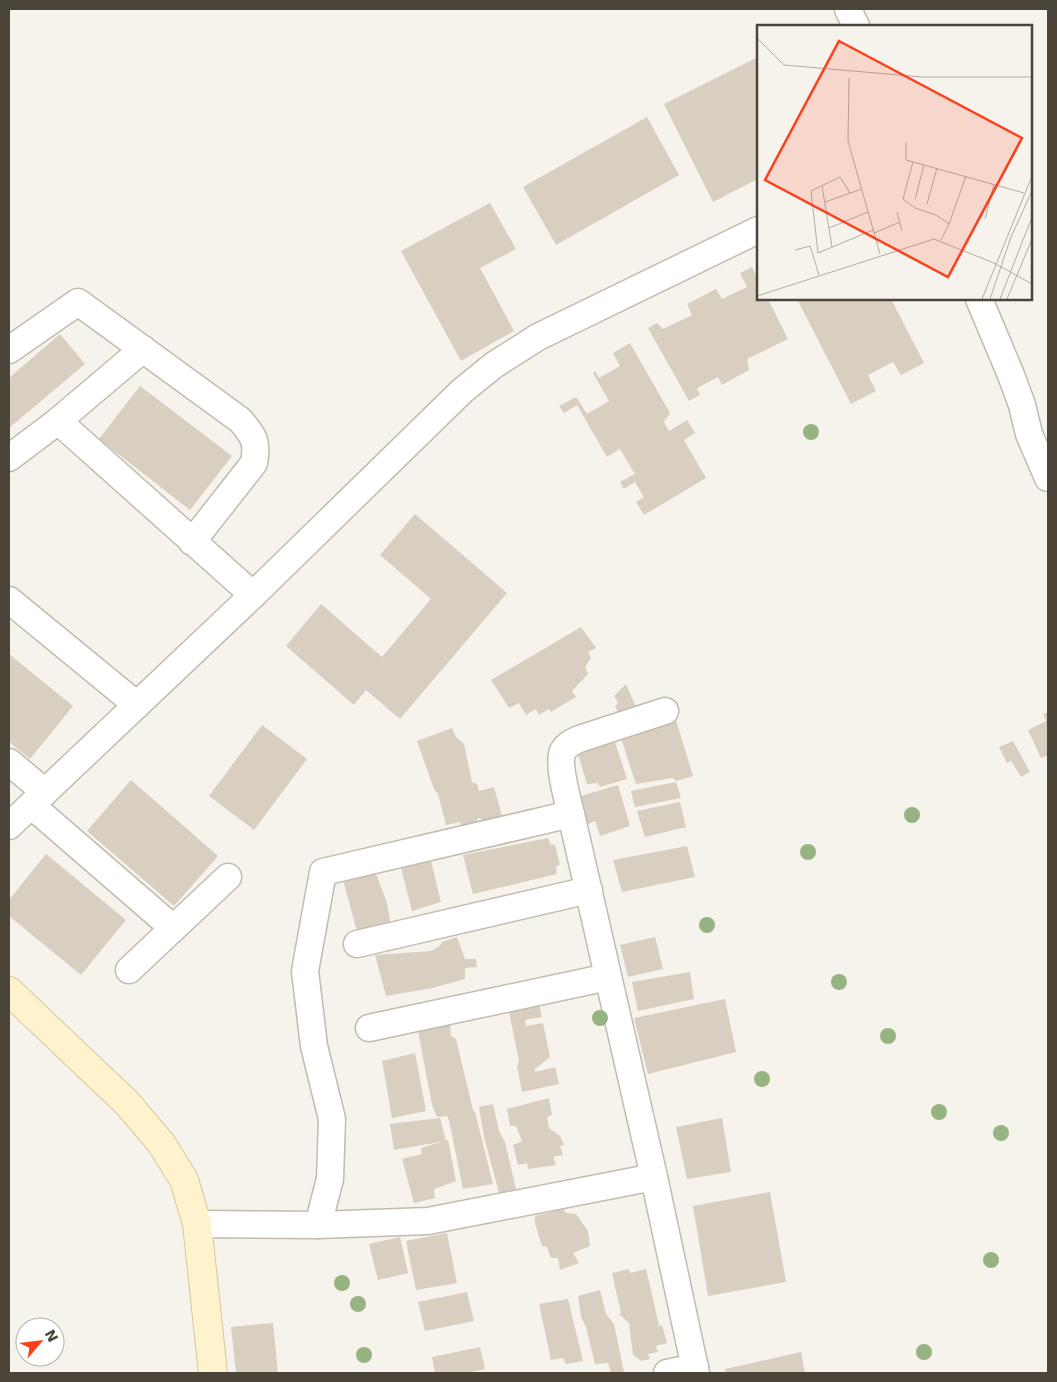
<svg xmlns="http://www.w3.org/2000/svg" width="1057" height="1382" viewBox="0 0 1057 1382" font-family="'DejaVu Sans',sans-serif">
<rect width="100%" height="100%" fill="#f6f3ec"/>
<g fill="#d8cfc1">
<path d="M758 57V179L713 202 664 104Z"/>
<path d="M647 117 679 175 556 245 523 187Z"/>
<path d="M490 203 516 249 480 268 514 331 461 361 401 251Z"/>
<path d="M752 267 758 279V299H768L788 339 747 359 749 370 722 385 718 377 697 388 700 395 689 401 648 328 657 323 663 329 692 315 687 304 716 289 722 299 747 287 740 273Z"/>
<path d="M797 299H891L924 363 901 375 893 362 868 375 876 391 851 404Z"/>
<path d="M60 334 85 364 9 428V378Z"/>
<path d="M630 343 670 413 664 422 669 431 687 420 695 433 684 440 706 478 644 515 636 502 644 497 635 482 624 489 620 482 635 474 620 449 607 457 577 405 564 413 559 406 576 397 587 414 609 401 593 373 595 371 599 378 620 366 613 353Z"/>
<path d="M140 386 232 456 190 510 99 439Z"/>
<path d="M415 514 507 593 400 719 366 690 354 705 286 646 321 604 382 657 431 599 380 555Z"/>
<path d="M581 627 596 648 588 652 591 658 585 667 588 674 572 691 576 697 551 712 549 709 539 715 536 709 526 715 519 703 509 708 491 680Z"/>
<path d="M9 654 73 706 30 759 9 742Z"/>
<path d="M626 684 641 719 619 715 615 706 618 703 614 696Z"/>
<path d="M1048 712V755L1041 758 1028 730 1046 721 1043 714Z"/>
<path d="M676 720 693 776 676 781 673 778 636 784 621 738Z"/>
<path d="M262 725 307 759 254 830 209 796Z"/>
<path d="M452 728 456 737 464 744 472 782 477 784 479 791 494 787 502 816 484 820 478 818 476 822 461 826 460 822 446 825 438 794 434 789 417 741Z"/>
<path d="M613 736 627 779 600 787 598 783 587 784 575 744Z"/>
<path d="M1013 741 1030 772 1021 777 1011 761 1007 763 999 747Z"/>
<path d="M131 780 218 856 174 906 87 831Z"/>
<path d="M676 782 681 798 635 807 631 791Z"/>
<path d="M618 785 630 826 600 836 595 821 588 824 581 796Z"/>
<path d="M680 802 686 827 645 837 637 811Z"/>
<path d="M548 838 551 845H555L560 865 556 866 557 874 473 894 463 855Z"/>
<path d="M687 846 695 877 622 892 613 860Z"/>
<path d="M46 854 126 920 81 975 9 916V900Z"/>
<path d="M431 861 441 902 412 911 401 868Z"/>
<path d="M372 863 387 903 391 927 358 935 340 869Z"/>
<path d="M457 937 465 959H476L477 967 465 968V979L432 988 386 996 375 955 431 951 440 946 442 942Z"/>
<path d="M655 937 663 969 628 977 620 945Z"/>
<path d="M690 972 694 999 638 1011 632 982Z"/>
<path d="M537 996 542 1017 525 1020 526 1026 543 1023 550 1057 535 1069V1072L555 1067 559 1084 522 1092 517 1066 519 1061 507 1002Z"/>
<path d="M725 999 736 1052 648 1074 634 1018Z"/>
<path d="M450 1021 451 1036 456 1039 473 1110 475 1112 493 1184 463 1189 449 1120 447 1116 437 1117 432 1105 417 1025Z"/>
<path d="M415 1053 426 1111 392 1118 382 1061Z"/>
<path d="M549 1098 552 1115 547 1117 549 1128 560 1136 564 1145 560 1146 563 1155 553 1157 556 1165 528 1169 527 1163 518 1165 513 1145 522 1141 516 1126H510L507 1109Z"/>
<path d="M493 1104 499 1131 505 1142 516 1189 499 1193 484 1137 479 1107Z"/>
<path d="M440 1118 446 1141 394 1150 390 1124Z"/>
<path d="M722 1118 731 1172 687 1179 676 1127Z"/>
<path d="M448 1140 456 1181 434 1189 435 1198 414 1203 402 1159 422 1154 421 1148Z"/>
<path d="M770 1192 786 1282 708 1296 693 1206Z"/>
<path d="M563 1209 566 1213 576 1214 588 1231 590 1246 573 1253 579 1263 560 1270 558 1258H551L547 1247 542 1246 535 1223V1216Z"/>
<path d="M447 1233 457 1283 416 1290 406 1241Z"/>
<path d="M400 1237 408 1273 378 1280 369 1244Z"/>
<path d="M629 1269 630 1273 646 1269 659 1325 652 1328 662 1325 667 1343 656 1346 658 1352 648 1354 650 1359 640 1361 638 1358 633 1355 629 1323 619 1314 621 1313 612 1273Z"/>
<path d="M600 1290 606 1314 614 1324 624 1372 611 1373 608 1363 595 1364 586 1327 581 1317 578 1296Z"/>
<path d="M467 1292 474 1321 425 1331 418 1302Z"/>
<path d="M568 1299 583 1361 566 1364 563 1358 551 1360 539 1304Z"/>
<path d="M273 1323 278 1373H236L231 1327Z"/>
<path d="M480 1347 485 1369 466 1373H435L432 1357Z"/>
<path d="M801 1352 805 1373H726L725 1369Z"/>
</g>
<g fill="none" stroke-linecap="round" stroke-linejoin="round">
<g stroke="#c2bbae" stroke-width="29">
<g id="street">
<path d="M848 9 856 26"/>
<path d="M979 299 1011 375 1022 405 1029 434 1048 478"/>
<path d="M9 350 78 302 240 420C254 436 258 442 254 463L192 542"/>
<path d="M58 421 253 595"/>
<path d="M9 458 58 421 143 349"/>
<path d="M9 600 137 705"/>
<path d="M665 711 579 739C573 742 567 744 563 751 557 763 568 801 571 814L654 1177 696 1373"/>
<path d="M9 762 45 792"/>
<path d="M31 805 173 928"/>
<path d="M9 826 253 595 462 391 494 365 538 337 758 230"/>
<path d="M357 944 589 890"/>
<path d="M129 970 228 877"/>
<path d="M369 1028 608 977"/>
<path d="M197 1224 318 1225 330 1179 332 1119 314 1046 305 971 323 872 571 814"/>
<path d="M318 1225 428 1221 654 1177"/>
<path d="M667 1373 695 1367"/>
</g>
</g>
<g stroke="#d6c79b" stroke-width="30">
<path id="secondary" d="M9 991 127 1103 161 1143 184 1180 197 1224 213 1373"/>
</g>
<use href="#street" stroke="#fff" stroke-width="26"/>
<use href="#secondary" stroke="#fff3cd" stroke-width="28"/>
</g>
<g fill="#97b381">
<circle cx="811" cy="432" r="8"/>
<circle cx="912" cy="815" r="8"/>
<circle cx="808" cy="852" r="8"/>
<circle cx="707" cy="925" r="8"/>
<circle cx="839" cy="982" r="8"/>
<circle cx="600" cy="1018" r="8"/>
<circle cx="888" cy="1036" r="8"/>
<circle cx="762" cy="1079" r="8"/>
<circle cx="939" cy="1112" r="8"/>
<circle cx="1001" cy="1133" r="8"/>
<circle cx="991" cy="1260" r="8"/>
<circle cx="342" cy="1283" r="8"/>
<circle cx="358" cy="1304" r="8"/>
<circle cx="924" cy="1352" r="8"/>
<circle cx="364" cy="1355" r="8"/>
</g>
<g transform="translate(757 25)">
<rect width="275" height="275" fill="#f6f3ec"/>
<path fill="none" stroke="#b2ada4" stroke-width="1" d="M0 13 27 40 165 52H275M92 53 91 116 123 229M149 117V135L267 168M156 137 146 174 158 183 179 190 192 199 184 215M65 161 75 222M93 168 83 152 54 166 61 228 116 205M158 174 167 140M68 177 105 164M170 179 180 143M140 187 145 206M228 194 237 159M192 199 209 151M72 203 111 187M117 208 143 197M38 225 53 221 62 250M0 271 177 214 237 238 275 259M225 274 275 151M233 274 254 212 275 166M243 274 275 192M250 274 275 214"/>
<path fill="#fc3f1d" fill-opacity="0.15" stroke="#fc3f1d" stroke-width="2.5" d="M82 16 265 113 191 252 8 155Z"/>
<rect width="275" height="275" fill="none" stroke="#4b4439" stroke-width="2.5"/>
</g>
<rect width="1057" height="1382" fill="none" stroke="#4b4439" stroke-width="20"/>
<g transform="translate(40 1342) rotate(62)"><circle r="24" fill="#ffffff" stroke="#b7b4b0"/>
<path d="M0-4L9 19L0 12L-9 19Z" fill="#fc3f1d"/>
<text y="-8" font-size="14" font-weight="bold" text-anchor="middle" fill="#4b4439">N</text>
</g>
</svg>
